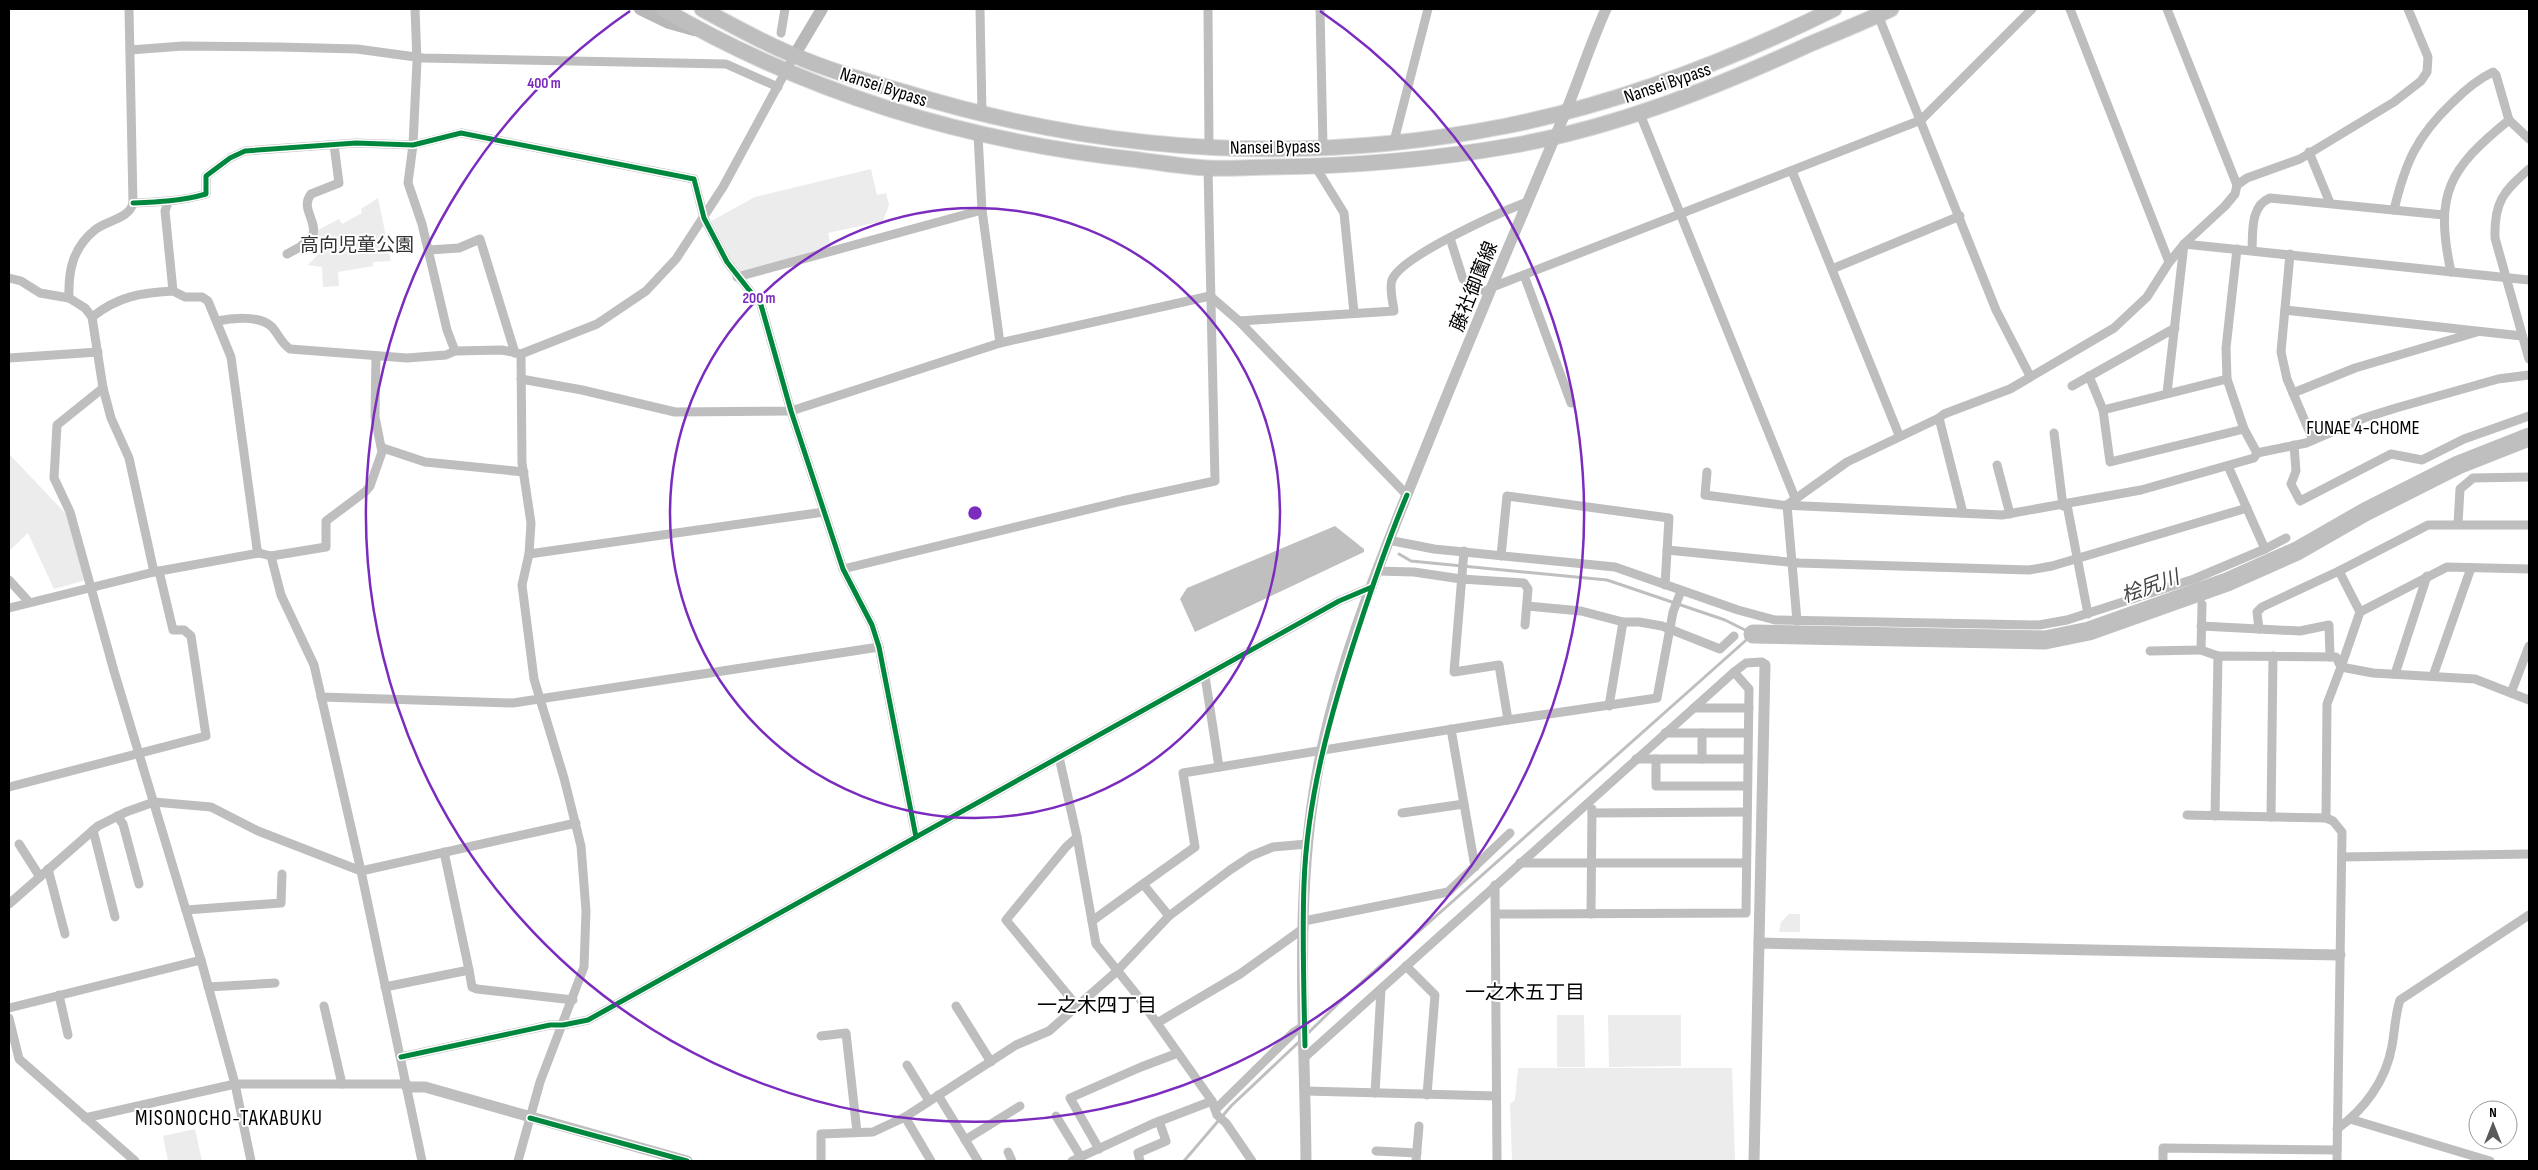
<svg xmlns="http://www.w3.org/2000/svg" width="2538" height="1170" viewBox="0 0 2538 1170" font-family="'Sofia Sans Condensed','Noto Sans JP',sans-serif">
<rect width="100%" height="100%" fill="#fff"/>
<g fill="#ececec">
<path d="M871 169 877 195 886 193 889 205 883 221 828 233 831 247 742 272 736 269 711 221 755 197Z"/>
<path d="M378 198 391 261 373 262V266L338 272 339 286 323 287 322 267 308 265 325 247 315 238 318 230 339 219 342 224 362 213 361 209Z"/>
<path d="M9 454 67 515 84 579 83 581 54 589 28 533 9 551Z"/>
<path d="M1789 914H1800V932H1779L1781 922Z"/>
<path d="M1557 1015H1584L1585 1067H1557Z"/>
<path d="M1608 1015H1681V1066L1609 1067Z"/>
<path d="M1518 1068H1732L1735 1161H1512L1510 1104 1515 1100Z"/>
<path d="M195 1129 202 1161H168L163 1136Z"/>
</g>
<path fill="#bfbfbf" d="M1335 526 1364 549V552L1195 632 1180 599 1187 588Z"/>
<g fill="none" stroke-linecap="round" stroke-linejoin="round">
<g stroke="#bfbfbf" stroke-width="3">
<path d="M1306 1035 1344 998 1753 634 1725 620 1607 580 1411 561 1399 554"/>
<path d="M1184 1161 1231 1106 1300 1041"/>
</g>
<path stroke="#bfbfbf" stroke-width="19" d="M1753 634 2045 640 2089 631 2227 582 2297 551 2365 512 2458 465 2529 437"/>
<g stroke="#dbdbdb" stroke-width="17">
<g id="trunk">
<path d="M663 9C807 93 966 141 1131 159 1157 162 1183 167 1208 168 1230 169 1251 167 1273 167 1352 166 1431 160 1510 146 1614 128 1712 89 1808 45 1836 33 1864 22 1891 9"/>
<path d="M702 9C731 25 760 41 791 54 827 70 866 81 904 92 1101 153 1303 166 1506 126 1620 103 1731 60 1834 9"/>
</g>
</g>
<g stroke="#bebebe" stroke-width="9">
<path d="M415 9 417 61 413 145 408 183 422 224 447 330 455 351"/>
<path d="M980 9 982 114"/>
<path d="M1208 9 1209 148"/>
<path d="M1320 9 1323 146"/>
<path d="M2070 9 2169 262"/>
<path d="M2167 9 2237 185"/>
<path d="M1878 15 1996 310 2030 376"/>
<path d="M781 33 785 9"/>
<path d="M130 50 183 46 279 47 357 49 423 58 726 64 778 87"/>
<path d="M1640 114 1795 498"/>
<path d="M978 135 982 210 1000 343"/>
<path d="M1394 141 1428 9"/>
<path d="M2309 152 2330 203"/>
<path d="M1315 166 1344 213 1354 313"/>
<path d="M2529 169C2503 192 2494 202 2495 238L2529 359"/>
<path d="M1792 171 1899 435"/>
<path d="M168 202 165 211 173 291 185 297H202L208 301 231 357 257 549 259 553 271 556 281 595 314 665 361 871 422 1161"/>
<path d="M133 203C157 202 182 201 206 194V176L230 158 245 151 356 143 413 145 461 133 694 179 704 218 727 262 761 305 791 411 843 569 872 625 879 647 916 837"/>
<path d="M2394 210C2405 163 2417 136 2452 103 2464 91 2478 79 2493 72L2496 75 2509 120 2529 139"/>
<path d="M1450 238 1463 279 1488 293"/>
<path d="M2184 244 2529 280"/>
<path d="M2237 249 2226 348 2227 379 2244 429 2257 453"/>
<path d="M429 250 459 248 480 239 515 353"/>
<path d="M2252 250C2253 232 2250 206 2270 198L2444 215"/>
<path d="M287 254 300 247 313 235C317 220 300 208 311 194L339 183 334 145"/>
<path d="M2290 254 2281 352 2287 379 2313 440"/>
<path d="M1832 269 1960 216"/>
<path d="M2451 272C2434 193 2449 169 2509 120"/>
<path d="M1524 275 1571 403"/>
<path d="M737 277 982 210"/>
<path d="M9 278 21 281 40 293 69 298 85 308 92 317 103 388 111 418 129 458 154 572"/>
<path d="M1490 288 1921 120 2032 9"/>
<path d="M1210 296 1239 321 1407 495"/>
<path d="M69 298C68 270 73 247 96 229 108 220 129 219 133 203L129 9"/>
<path d="M2285 310 2522 336"/>
<path d="M92 317C119 296 140 293 173 291"/>
<path d="M217 321C232 318 260 315 272 327 279 335 281 343 290 349L407 358 446 355 455 351 502 350 521 354 597 324 646 291 676 259 723 187 794 56"/>
<path d="M1239 321 1394 311C1393 302 1389 288 1392 280 1401 256 1501 212 1527 202"/>
<path d="M9 358 98 352"/>
<path d="M2089 376 2103 410"/>
<path d="M521 379 582 390 675 412 791 411 1000 343 1210 296"/>
<path d="M2227 379 2103 410 2110 462 2244 429"/>
<path d="M2072 386 2175 328"/>
<path d="M103 388 57 425 54 478 70 512 114 671 201 960 235 1084 251 1161"/>
<path d="M2167 393 2184 244"/>
<path d="M2293 393 2355 368 2477 332"/>
<path d="M1939 418 1963 513"/>
<path d="M2054 433 2063 506"/>
<path d="M2294 445 2296 471 2291 484 2300 501 2391 454 2422 460 2464 439 2529 416"/>
<path d="M383 448 425 462 524 472"/>
<path d="M1997 465 2010 514"/>
<path d="M1707 472 1705 495 1782 505 2002 515 2141 490 2254 458 2257 453 2306 443 2364 418 2396 408 2498 379 2529 375"/>
<path d="M2067 505 2088 614"/>
<path d="M2458 524 2460 489 2473 478 2529 477"/>
<path d="M1388 540 1434 549 1615 567 1738 610 1775 620 2039 625 2067 620 2194 579 2265 549 2228 466"/>
<path d="M2265 549 2286 538"/>
<path d="M1667 550 1799 563 2029 570 2052 566 2247 508"/>
<path d="M1464 551 1454 672 1499 665 1508 720"/>
<path d="M529 554 824 512"/>
<path d="M271 556 326 547V521L366 491 370 486 382 452 375 417 376 356"/>
<path d="M1501 556 1507 496 1669 518 1665 585"/>
<path d="M843 569 1122 501 1215 481 1208 168"/>
<path d="M2529 569 2447 567 2360 612 2341 667 2373 673 2475 679 2529 700"/>
<path d="M1376 571 1414 572 1461 579 1524 583 1528 589 1525 625"/>
<path d="M2339 571 2360 612"/>
<path d="M9 580 29 602"/>
<path d="M2202 604 2201 650 2218 656"/>
<path d="M1527 606 1581 611 1623 622H1639L1662 626 1720 649 1734 636"/>
<path d="M9 608 154 572 259 553"/>
<path d="M1797 621 1787 505 1847 462 1939 418 1944 414 2010 389 2114 328 2147 297 2168 264 2184 244 2225 206 2235 194 2237 185 2247 178 2300 159 2394 102 2421 81 2427 72 2428 57 2408 9"/>
<path d="M2201 626 2300 631 2329 625 2330 657"/>
<path d="M2259 629 2257 612 2262 607 2339 571 2428 525H2529"/>
<path d="M2150 651 2201 650"/>
<path d="M2395 674 2427 576"/>
<path d="M1205 676 1219 767"/>
<path d="M2433 676 2471 568"/>
<path d="M2511 693 2529 646"/>
<path d="M321 697 513 703 879 647"/>
<path d="M1609 706 1623 622"/>
<path d="M1694 708H1749"/>
<path d="M1451 729 1475 867"/>
<path d="M1665 733H1748"/>
<path d="M1702 733V759"/>
<path d="M1059 757 1077 837 1096 944 1137 995 1212 1101 1217 1115 1226 1123 1252 1161"/>
<path d="M1636 759H1748"/>
<path d="M1656 759V786H1747"/>
<path d="M9 787 206 736 191 636 184 630H173L159 571"/>
<path d="M1402 813 1464 804"/>
<path d="M1592 813 1747 812"/>
<path d="M2187 815 2326 818 2333 821 2342 832 2337 1161"/>
<path d="M117 816 123 824 139 884"/>
<path d="M2215 816 2218 656 2336 657 2341 667 2327 704 2326 818"/>
<path d="M2271 817 2273 656"/>
<path d="M93 830 115 917"/>
<path d="M19 844 40 877"/>
<path d="M2342 857 2529 854"/>
<path d="M1520 863H1746"/>
<path d="M48 869 65 934"/>
<path d="M1495 885 1497 1161"/>
<path d="M9 904 98 826 126 812 154 802 211 807 258 831 361 871 576 823"/>
<path d="M186 910 281 903 282 874"/>
<path d="M1496 914 1746 913 1749 689 1734 672"/>
<path d="M1591 914 1592 809"/>
<path d="M1169 916 1143 884 1195 847 1183 773 1508 720 1657 698 1673 612 1681 591"/>
<path d="M1092 921 1143 884"/>
<path d="M1304 921 1448 892 1510 833"/>
<path d="M1406 966 1435 995 1427 1095"/>
<path d="M469 970 472 987 477 989 573 1000"/>
<path d="M208 987 275 983"/>
<path d="M385 987 469 970 444 852"/>
<path d="M59 995 68 1035"/>
<path d="M324 1006 342 1084"/>
<path d="M956 1006 991 1062"/>
<path d="M1077 1006 1006 920 1066 847 1077 837"/>
<path d="M9 1008 201 960"/>
<path d="M9 1018 19 1059 135 1161"/>
<path d="M1157 1023 1240 974 1304 928"/>
<path d="M821 1036 846 1033 857 1132"/>
<path d="M401 1057 550 1025H563L588 1020 1339 601 1372 587"/>
<path d="M1305 1057 1734 672 1746 663 1762 662 1765 665"/>
<path d="M907 1065 929 1101"/>
<path d="M1306 1091 1496 1096"/>
<path d="M1375 1093 1381 990"/>
<path d="M938 1095 978 1161"/>
<path d="M1216 1109 1294 1032 1305 1025"/>
<path d="M1056 1116 1081 1157"/>
<path d="M905 1117 931 1161"/>
<path d="M85 1118 235 1084H407"/>
<path d="M2350 1119 2490 1161"/>
<path d="M2337 1129C2365 1109 2386 1080 2392 1046 2395 1030 2395 1015 2400 1000L2529 915"/>
<path d="M965 1140 1020 1106"/>
<path d="M1099 1149 1070 1098 1141 1067 1178 1053"/>
<path d="M1376 1151 1417 1153"/>
<path d="M1008 1152 1012 1161"/>
<path d="M518 1161 540 1082 584 967 586 911 581 846 564 778 534 679 522 585 529 554 531 523 522 463 521 354"/>
<path d="M821 1161V1134L873 1132 905 1117 1016 1045 1049 1031 1116 972 1169 916 1230 870 1251 856 1273 847 1307 844"/>
<path d="M1072 1161 1152 1124 1212 1101"/>
<path d="M1140 1161 1138 1153 1166 1141 1159 1121"/>
<path d="M1416 1161 1419 1126"/>
<path d="M2163 1161V1148L2337 1150"/>
</g>
<g stroke="#bebebe" stroke-width="11">
<path d="M1759 943 1765 665"/>
<path d="M407 1087H425L687 1161"/>
<path d="M1306 1161C1305 1040 1295 912 1314 792 1333 668 1387 545 1433 430 1476 323 1521 217 1566 111 1580 77 1591 42 1606 9"/>
<path d="M1754 1161 1759 943 2340 955"/>
</g>
<g stroke="#b8b8b8" stroke-width="12">
<path d="M640 9 669 23 694 30"/>
<path d="M794 56 822 9"/>
</g>
<use href="#trunk" stroke="#bebebe" stroke-width="15"/>
<g stroke="#fff" stroke-width="8">
<g id="cycleway">
<path d="M133 203C157 202 182 201 206 194V176L230 158 245 151 356 143 413 145 461 133 694 179 704 218 727 262 761 305 791 411 843 569 872 625 879 647 916 837"/>
<path d="M1305 1046C1304 993 1302 938 1304 884 1307 797 1331 712 1358 630 1373 584 1388 540 1407 495"/>
<path d="M401 1057 550 1025H563L588 1020 1339 601 1372 587"/>
<path d="M530 1118 687 1161"/>
</g>
</g>
<use href="#cycleway" stroke="#00873e" stroke-width="5"/>
</g>
<g fill="none" stroke="#7b2cbf" stroke-width="2.5">
<circle cx="975" cy="513" r="305"/>
<path d="M1320 11A609 609 0 1 1 630 11"/>
</g>
<g text-anchor="middle" stroke-width="4" stroke-linejoin="round" paint-order="stroke">
<g font-size="19" fill="#000" stroke="#fff">
<text transform="translate(1667 82) rotate(-19)" y="7">Nansei Bypass</text>
<text transform="translate(884 86) rotate(18)" y="7">Nansei Bypass</text>
<text transform="translate(1275 146) rotate(-1)" y="7">Nansei Bypass</text>
<text transform="translate(1473 286) rotate(-68)" y="7">藤社御薗線</text>
</g>
<g font-size="19" fill="#333" stroke="#fff">
<text x="357" y="251">高向児童公園</text>
</g>
<g font-size="20" fill="#000" stroke="#fff">
<text x="2363" y="434">FUNAE 4-CHOME</text>
<text x="1525" y="999">一之木五丁目</text>
<text x="1097" y="1012">一之木四丁目</text>
</g>
<g font-size="20" font-style="italic" fill="#444" stroke="#fff">
<text transform="translate(2150 586) rotate(-20)" y="7">桧尻川</text>
</g>
<g font-size="21" letter-spacing="1" fill="#000" stroke="#fff">
<text x="229" y="1125">MISONOCHO-TAKABUKU</text>
</g>
</g>
<circle cx="975" cy="513" r="8" fill="#7b2cbf" stroke="#fff" stroke-width="2.5"/>
<g font-size="15" text-anchor="middle" font-weight="bold" fill="#7b2cbf" stroke="#fff" stroke-width="4" stroke-linejoin="round" paint-order="stroke">
<text x="544" y="88">400 m</text>
<text x="759" y="303">200 m</text>
</g>
<rect width="2538" height="1170" fill="none" stroke="#000000" stroke-width="20"/>
<g transform="translate(2493 1125)"><circle r="24" fill="#ffffff" stroke="#999999"/>
<path d="M0-4L9 19L0 12L-9 19Z" fill="#595959"/>
<text y="-8" font-size="14" font-weight="bold" text-anchor="middle" fill="#000000">N</text>
</g>
</svg>
